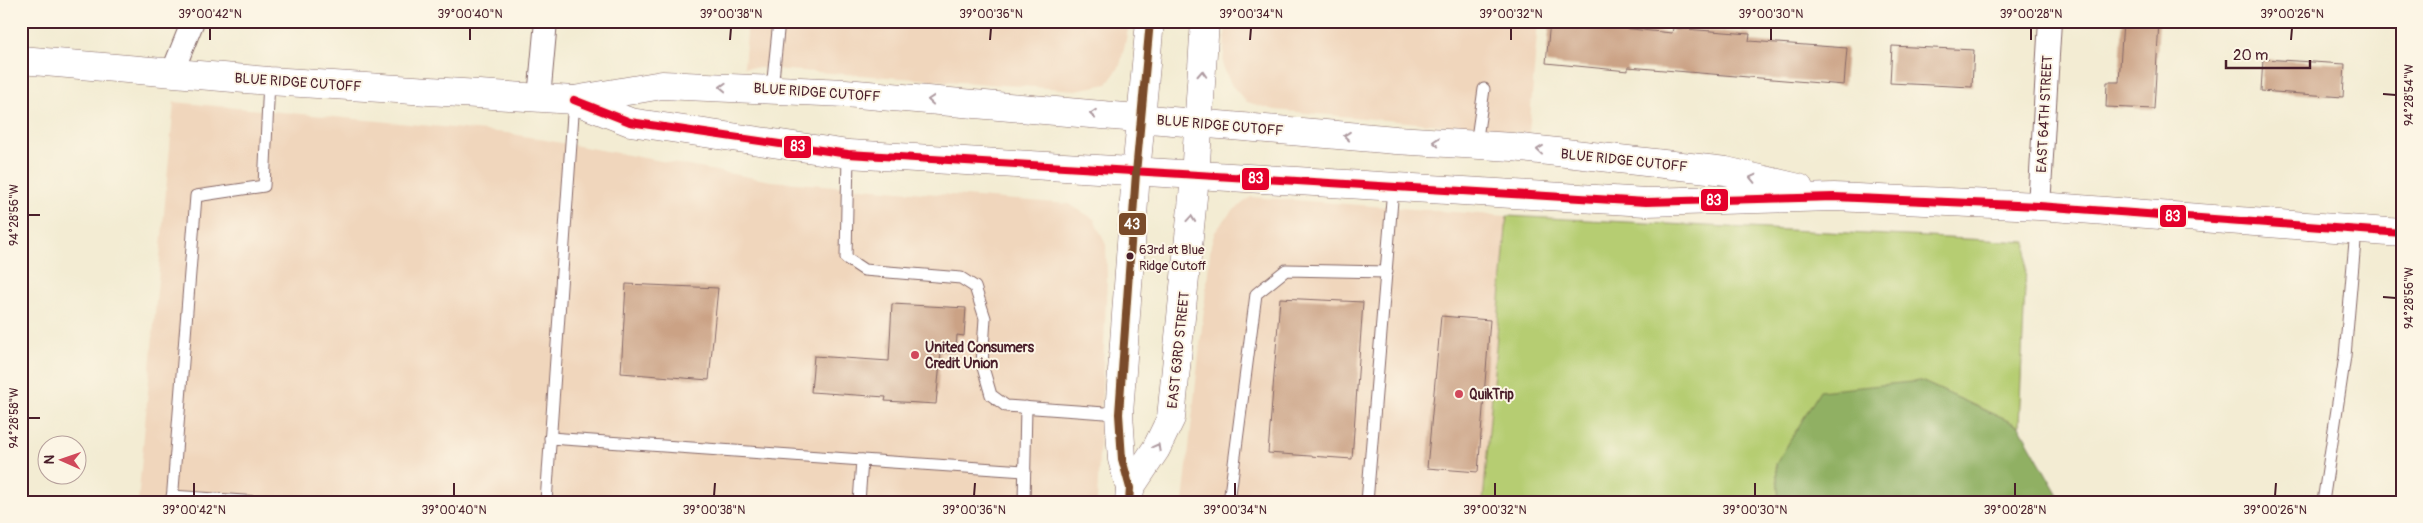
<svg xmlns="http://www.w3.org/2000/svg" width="2423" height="523" viewBox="0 0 2423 523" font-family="Pangolin,sans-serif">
<rect width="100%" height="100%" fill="#fcf5e5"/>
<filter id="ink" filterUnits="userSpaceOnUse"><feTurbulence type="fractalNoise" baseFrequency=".02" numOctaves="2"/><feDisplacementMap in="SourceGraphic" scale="10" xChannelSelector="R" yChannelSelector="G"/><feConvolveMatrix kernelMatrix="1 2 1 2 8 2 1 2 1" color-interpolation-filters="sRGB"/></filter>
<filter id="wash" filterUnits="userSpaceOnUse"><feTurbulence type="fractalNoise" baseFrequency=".0096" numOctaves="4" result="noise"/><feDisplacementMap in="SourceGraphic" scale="20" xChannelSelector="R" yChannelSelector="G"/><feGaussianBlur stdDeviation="1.12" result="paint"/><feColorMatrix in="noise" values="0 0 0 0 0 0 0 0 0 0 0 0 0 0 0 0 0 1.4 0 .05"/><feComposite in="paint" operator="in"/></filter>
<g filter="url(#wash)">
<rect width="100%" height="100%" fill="#f3ecd3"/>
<g fill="#f0d6bc">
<path d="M748 21H1130L1120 66 1107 84 1076 90 744 67Z"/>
<path d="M1226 21H1538L1529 133 1275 110 1247 102 1232 86 1223 67Z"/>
<path d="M174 102 507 133 771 181 1069 204 1094 219 1106 245 1107 278 1097 502H138Z"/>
<path d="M1251 197 1507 216 1483 502H1183L1211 244 1215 232 1230 213Z"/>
</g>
<path fill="#b6cd72" stroke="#80764e" d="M1507 216 2027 242 2019 426 1921 381 1776 464 1779 502H1483Z"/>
<path fill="#90b064" stroke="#6d6848" d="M1921 381 2019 426 2062 502H1779L1776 464 1820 391Z"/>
<g id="blocks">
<g fill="#cba285">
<path d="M1550 21 1672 33 1673 28 1750 34 1749 41 1847 48 1844 85 1628 67V71L1546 63Z"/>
<path d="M2123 21H2159L2154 109 2106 107 2107 82H2119Z"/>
<path d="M1892 46 1974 50 1972 87 1890 83Z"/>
<path d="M2263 59 2345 64 2343 97 2261 91Z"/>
<path d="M626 284 718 288 709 380 621 373Z"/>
<path d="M1280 298 1363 302 1352 459 1268 453Z"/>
<path d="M892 304 966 308 964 336 957 335 956 353 941 352 936 404 885 401 886 397 811 392 814 356 889 361Z"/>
<path d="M1441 316 1490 320 1478 472 1427 468Z"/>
</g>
</g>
</g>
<g filter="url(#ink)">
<use href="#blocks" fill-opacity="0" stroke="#856766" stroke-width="1"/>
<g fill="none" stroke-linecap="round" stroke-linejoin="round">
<g stroke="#856766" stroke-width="13">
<g id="service">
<path d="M772 89 779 21"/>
<path d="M1476 145 1484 89"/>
<path d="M848 154 846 258 864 270 961 278 975 287 985 318 982 364 991 395 1006 406 1119 414"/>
<path d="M550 438 862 460 859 502"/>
<path d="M862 460 1025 471"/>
<path d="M172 496 258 502"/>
<path d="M172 502 196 196 264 186 269 81"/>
<path d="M546 502 574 100"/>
<path d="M1024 502 1026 407"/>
<path d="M1229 502 1256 294 1286 270 1387 272"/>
<path d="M1367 502 1393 188"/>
<path d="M2323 502 2345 356 2356 230"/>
</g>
</g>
<g stroke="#856766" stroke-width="24">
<g id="minor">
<path d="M172 73 193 21"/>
<path d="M539 98 546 21"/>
<path d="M2039 206 2050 21"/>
</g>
</g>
<g stroke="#856766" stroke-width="29">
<g id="secondary">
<path d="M21 60 269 81 574 100 662 85 845 93 1396 140 1513 147 1726 171 1799 188"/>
<path d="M574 100 630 122 848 154 1646 202 1834 197 2039 206 2402 233"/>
<path d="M1130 488 1156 449 1171 418 1195 177 1205 21"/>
<path d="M1129 502 1130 488 1122 459 1119 414 1136 173 1150 21"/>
</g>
</g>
<use href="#service" stroke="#fff" stroke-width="11"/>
<use href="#minor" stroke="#fff" stroke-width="22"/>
<use href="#secondary" stroke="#fff" stroke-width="28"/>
<g stroke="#fcf5e5" stroke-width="11">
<path id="bus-1" d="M574 100 630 122 848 154 1646 202 1834 197 2039 206 2402 233"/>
</g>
<g stroke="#fcf5e5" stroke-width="11">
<path id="bus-2" d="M1129 502 1130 488 1122 459 1119 414 1136 173 1150 21"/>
</g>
<use href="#bus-1" stroke="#e4002b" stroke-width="8"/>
<use href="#bus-2" stroke="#7a4b2a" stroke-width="8"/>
</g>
<defs><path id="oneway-chevron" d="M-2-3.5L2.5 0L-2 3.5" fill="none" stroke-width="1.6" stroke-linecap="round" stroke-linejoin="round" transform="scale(1.25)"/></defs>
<g stroke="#ae9aa0">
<use href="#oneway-chevron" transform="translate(1202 74) rotate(-87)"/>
<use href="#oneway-chevron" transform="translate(723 87) rotate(-178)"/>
<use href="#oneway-chevron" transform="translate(931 100) rotate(-175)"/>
<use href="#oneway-chevron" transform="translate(1093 114) rotate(-175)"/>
<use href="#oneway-chevron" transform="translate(1347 136) rotate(-175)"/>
<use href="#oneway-chevron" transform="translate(1436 142) rotate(-176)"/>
<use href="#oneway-chevron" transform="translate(1540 150) rotate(-174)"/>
<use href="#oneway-chevron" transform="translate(1753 178) rotate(-167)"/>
<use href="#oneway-chevron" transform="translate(1191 219) rotate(-85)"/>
<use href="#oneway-chevron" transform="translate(1157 447) rotate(-61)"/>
</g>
</g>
<path fill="none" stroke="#4a1f2b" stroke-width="2" d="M210 40V28M470 40V28M730 40 731 28M990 40 991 28M1250 40 1251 28M1511 40V28M1771 40V28M2031 40V28M2291 40 2292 28M2383 94 2396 95M28 215H40M2383 297 2396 298M28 418H40M194 496V483M454 496V483M714 496 715 483M974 496 975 483M1235 496V483M1495 496V483M1755 496V483M2015 496V483M2275 496 2276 483"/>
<circle fill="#4a1f2b" stroke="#fcf5e5" stroke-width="2" cx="1130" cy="256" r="4.5"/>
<g fill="#d1495b" stroke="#fcf5e5" stroke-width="2">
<circle cx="915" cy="355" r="5"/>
<circle cx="1459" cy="394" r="5"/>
</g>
<g text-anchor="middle" stroke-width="4" stroke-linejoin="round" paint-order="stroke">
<g font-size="13" fill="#4a1f2b" stroke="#fcf5e5" text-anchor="start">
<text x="1139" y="254">63rd at Blue<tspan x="1139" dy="16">Ridge Cutoff</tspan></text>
</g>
<g font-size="14" fill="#4a1f2b" stroke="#fcf5e5">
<text transform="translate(298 82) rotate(4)" y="5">BLUE RIDGE CUTOFF</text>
<text transform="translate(817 92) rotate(4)" y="5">BLUE RIDGE CUTOFF</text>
<text transform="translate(2044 114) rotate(-87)" y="5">EAST 64TH STREET</text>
<text transform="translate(1220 125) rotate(5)" y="5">BLUE RIDGE CUTOFF</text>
<text transform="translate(1624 160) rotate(6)" y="5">BLUE RIDGE CUTOFF</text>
<text transform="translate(1178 350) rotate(-84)" y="5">EAST 63RD STREET</text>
</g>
<g font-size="14" font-weight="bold" fill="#4a1f2b" stroke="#fcf5e5" text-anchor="start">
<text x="925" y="352">United Consumers<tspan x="925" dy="16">Credit Union</tspan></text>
<text x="1469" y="399">QuikTrip</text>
</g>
</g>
<g stroke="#fcf5e5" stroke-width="2">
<rect x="783" y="135" width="29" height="24" rx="5" fill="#e4002b"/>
<rect x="1241" y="167" width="29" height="24" rx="5" fill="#e4002b"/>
<rect x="1700" y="188" width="29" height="24" rx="5" fill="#e4002b"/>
<rect x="2159" y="204" width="28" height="24" rx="5" fill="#e4002b"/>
<rect x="1118" y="212" width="29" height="24" rx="5" fill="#7a4b2a"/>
</g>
<g font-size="14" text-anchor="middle" font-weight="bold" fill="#fff">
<text x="798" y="151">83</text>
<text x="1256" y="183">83</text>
<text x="1714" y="205">83</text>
<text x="2173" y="221">83</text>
<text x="1132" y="229">43</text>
</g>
<rect width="2423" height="523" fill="none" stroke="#fcf5e5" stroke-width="55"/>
<g transform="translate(62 460) rotate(272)"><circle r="24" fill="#fcf5e5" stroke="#b59f9b"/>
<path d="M0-4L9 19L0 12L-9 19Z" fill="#d1495b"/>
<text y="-8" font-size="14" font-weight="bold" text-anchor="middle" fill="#4a1f2b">N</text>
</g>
<path d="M2226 60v8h84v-8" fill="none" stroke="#4a1f2b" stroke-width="2.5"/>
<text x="2233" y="60" font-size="15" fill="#4a1f2b" stroke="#fcf5e5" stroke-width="4" paint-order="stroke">20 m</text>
<rect x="28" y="28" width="2368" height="468" fill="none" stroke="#4a1f2b" stroke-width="2"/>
<g font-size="12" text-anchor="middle" fill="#4a1f2b">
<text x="210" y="18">39°00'42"N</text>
<text x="470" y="18">39°00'40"N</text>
<text x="731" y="18">39°00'38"N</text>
<text x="991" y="18">39°00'36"N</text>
<text x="1251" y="18">39°00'34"N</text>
<text x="1511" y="18">39°00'32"N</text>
<text x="1771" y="18">39°00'30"N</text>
<text x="2031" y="18">39°00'28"N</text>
<text x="2292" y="18">39°00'26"N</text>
<text transform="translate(2409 95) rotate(-90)" y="4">94°28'54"W</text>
<text transform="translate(14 215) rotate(-90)" y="4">94°28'56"W</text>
<text transform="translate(2409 298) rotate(-90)" y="4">94°28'56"W</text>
<text transform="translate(14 418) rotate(-90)" y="4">94°28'58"W</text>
<text x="194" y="514">39°00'42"N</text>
<text x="454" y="514">39°00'40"N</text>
<text x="714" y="514">39°00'38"N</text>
<text x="974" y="514">39°00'36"N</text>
<text x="1235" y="514">39°00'34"N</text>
<text x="1495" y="514">39°00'32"N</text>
<text x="1755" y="514">39°00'30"N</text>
<text x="2015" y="514">39°00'28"N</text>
<text x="2275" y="514">39°00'26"N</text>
</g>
</svg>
